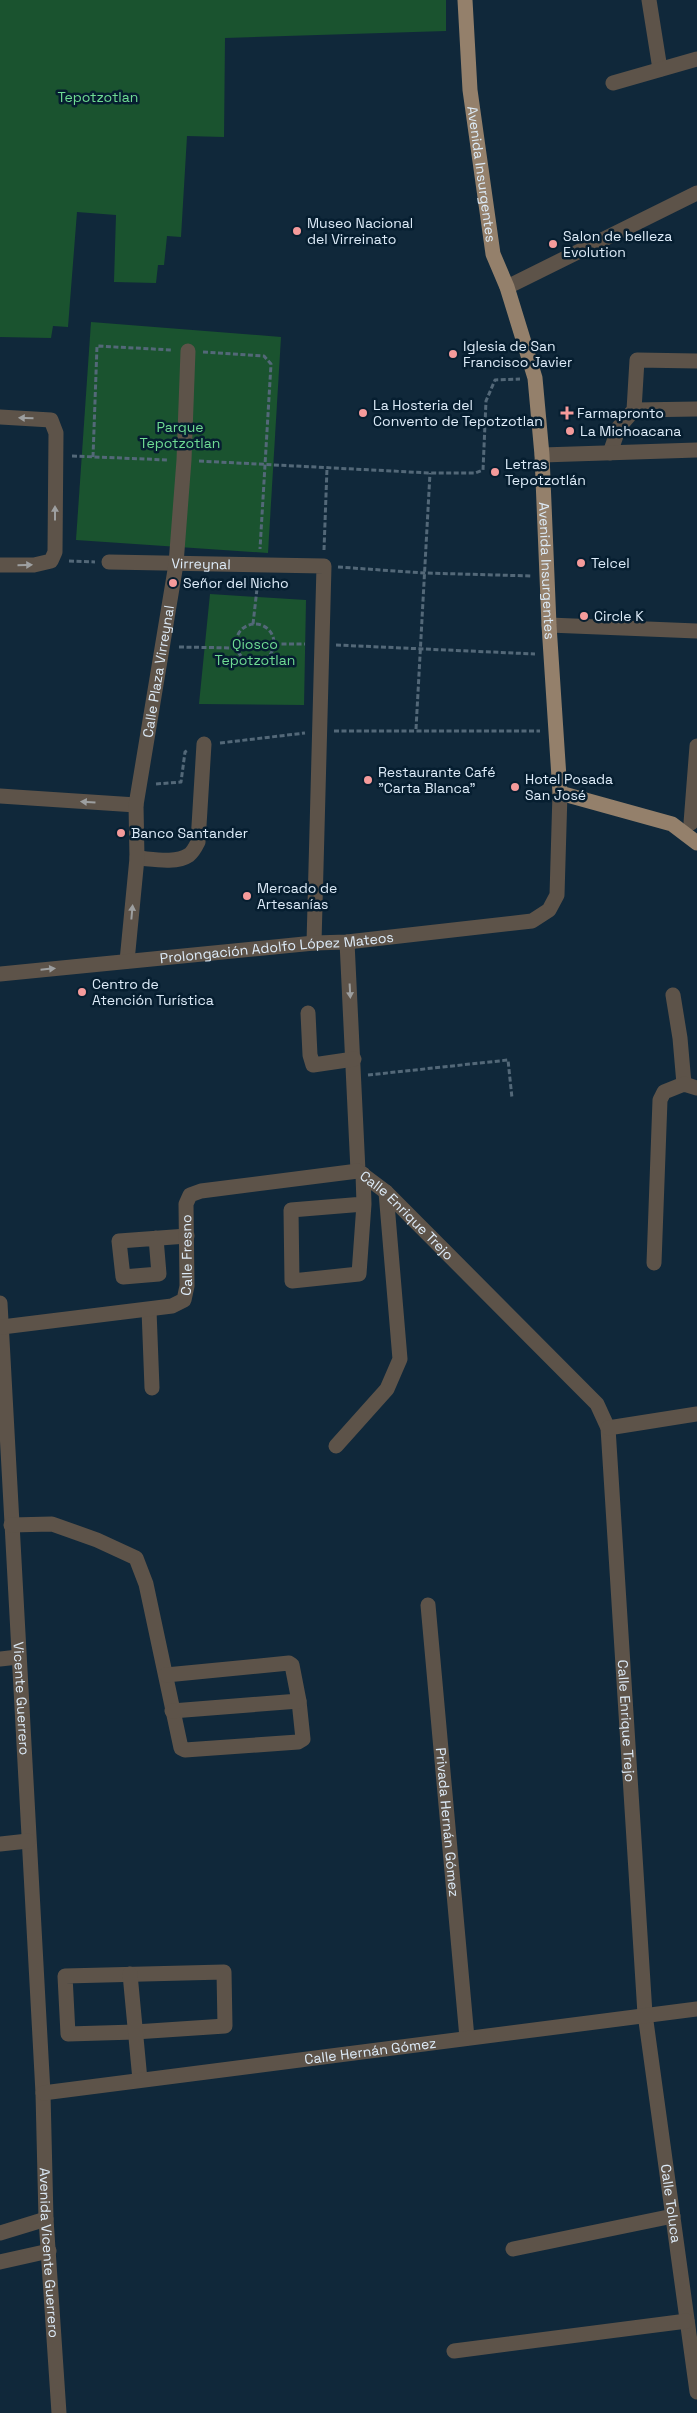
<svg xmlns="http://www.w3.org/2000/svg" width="697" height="2413" viewBox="0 0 697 2413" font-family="'Space Grotesk',sans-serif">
<rect width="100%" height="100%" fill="#10283a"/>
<g fill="#1a532f">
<path d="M0 0H446V31L225 38 224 137 187 136 181 237 167 236 164 265H158L156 283 114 282 116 215 77 212 68 327 53 326 51 338 0 337Z"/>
<path d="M91 322 281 337 268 553 76 540Z"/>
<path d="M210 594 306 600 304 705 199 704Z"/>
</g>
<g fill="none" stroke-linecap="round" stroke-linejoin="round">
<g stroke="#536878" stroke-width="3" stroke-dasharray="5 2.5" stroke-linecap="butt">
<path d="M203 352 264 356 271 364 260 549"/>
<path d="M72 456 168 460"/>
<path d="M93 457 97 346 172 350"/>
<path d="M199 461 430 473H475L483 470 486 401 495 380 520 379"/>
<path d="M324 550 327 468"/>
<path d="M69 561 95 562"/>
<path d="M338 567 424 573 532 576"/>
<circle cx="255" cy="643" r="19"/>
<path d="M253 624 258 580"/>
<path d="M274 644H305"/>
<path d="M336 645 535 654"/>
<path d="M179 647 236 648"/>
<path d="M416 729 430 473"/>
<path d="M334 731H540"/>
<path d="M220 743 305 733"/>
<path d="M156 784 181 782 185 752 188 750"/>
<path d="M368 1075 508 1060 512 1098"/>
</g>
<g stroke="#5d5349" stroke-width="15">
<path d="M649 0 660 69"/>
<path d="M613 83 697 59"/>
<path d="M507 287 697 193"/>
<path d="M634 410 697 409"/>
<path d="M0 417 51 420 56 433 55 552 51 561 34 565H0"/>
<path d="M610 453 619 427 634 410 637 360 697 361"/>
<path d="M542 455 697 450"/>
<path id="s1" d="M109 562 324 566 314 943"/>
<path d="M549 625 697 631"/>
<path d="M0 796 136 805"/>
<path d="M691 823 697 746"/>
<path d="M137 858C152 859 176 864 189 855 193 852 196 846 198 842L204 744"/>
<path d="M347 942 358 1171"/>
<path id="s2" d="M127 961 137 858 136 805 176 564 184 460 188 351"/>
<path id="s3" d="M0 974 314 943 347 942 532 921 549 910 557 895 560 793"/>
<path d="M673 995 680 1038 684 1084"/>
<path d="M308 1013 310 1055 313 1065 354 1059"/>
<path id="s4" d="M358 1171 386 1192 597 1404 608 1428 645 2014 697 2392"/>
<path d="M363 1174 364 1204 359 1274 292 1281 291 1210 364 1204"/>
<path d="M156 1238 159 1274 123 1277 119 1241 187 1236"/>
<path d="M654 1263 660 1100 664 1092 684 1084 697 1088"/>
<path id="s5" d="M0 1303 43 2093 46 2219 59 2413"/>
<path d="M149 1310 152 1388"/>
<path id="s6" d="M2 1327 172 1306 184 1300 187 1286 186 1204 190 1195 201 1191 358 1171"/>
<path d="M608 1428 697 1414"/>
<path d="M336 1446 387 1389 400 1359 386 1192"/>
<path d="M11 1525 52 1524 97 1540 136 1558 146 1584 181 1748 185 1750 298 1742 303 1739 299 1701"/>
<path id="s7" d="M428 1605 467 2038"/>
<path d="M0 1659 18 1657"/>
<path d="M166 1675 289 1663 292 1665 299 1701 172 1711"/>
<path d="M0 1844 28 1841"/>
<path d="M224 1972 225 2026 135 2032 68 2034 65 1976Z"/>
<path d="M130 1974 140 2080"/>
<path id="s8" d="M43 2093 697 2009"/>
<path d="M0 2233 46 2219"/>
<path d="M513 2249 673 2216"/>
<path d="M0 2262 49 2251"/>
<path d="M454 2351 687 2321"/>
</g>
<path stroke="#94806b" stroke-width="15" id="s9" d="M465 0 470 90 493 254 507 287 535 378 542 455 549 625 560 793 672 824 697 843"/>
</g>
<defs><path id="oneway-solid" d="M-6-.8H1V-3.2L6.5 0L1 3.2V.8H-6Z" transform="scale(1.25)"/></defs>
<g fill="#9d9fa0">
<use href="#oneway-solid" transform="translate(26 418) rotate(-178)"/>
<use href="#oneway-solid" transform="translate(55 513) rotate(-90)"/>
<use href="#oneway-solid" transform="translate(25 565) rotate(-1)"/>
<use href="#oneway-solid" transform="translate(88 802) rotate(-176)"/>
<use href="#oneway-solid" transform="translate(132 912) rotate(-85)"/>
<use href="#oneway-solid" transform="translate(48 969) rotate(-6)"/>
<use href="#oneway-solid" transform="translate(350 991) rotate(87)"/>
</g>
<g fill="#f59b9b" stroke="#061e30" stroke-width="2">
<circle cx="297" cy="231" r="5"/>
<circle cx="553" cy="244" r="5"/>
<circle cx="453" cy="354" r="5"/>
<circle cx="363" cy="413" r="5"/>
<path d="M564.5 405.5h5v5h5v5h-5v5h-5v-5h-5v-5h5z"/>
<circle cx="570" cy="431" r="5"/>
<circle cx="495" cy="472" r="5"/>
<circle cx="581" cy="563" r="5"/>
<circle cx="173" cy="583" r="5"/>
<circle cx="584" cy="616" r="5"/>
<circle cx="368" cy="780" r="5"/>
<circle cx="515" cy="787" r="5"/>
<circle cx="121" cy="833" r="5"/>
<circle cx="247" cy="896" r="5"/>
<circle cx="82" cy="992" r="5"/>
</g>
<g text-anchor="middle" stroke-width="5" stroke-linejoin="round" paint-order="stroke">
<g font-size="14" fill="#6fdb93" stroke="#061e30">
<text x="98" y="102">Tepotzotlan</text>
<text x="180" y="432">Parque<tspan x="180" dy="16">Tepotzotlan</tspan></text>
<text x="255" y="649">Qiosco<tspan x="255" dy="16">Tepotzotlan</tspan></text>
</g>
<g font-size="14" fill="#ddebf8" stroke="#061e30">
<text dy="5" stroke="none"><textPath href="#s9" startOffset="175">Avenida Insurgentes</textPath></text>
<text dy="5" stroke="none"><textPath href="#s1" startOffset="92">Virreynal</textPath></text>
<text dy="5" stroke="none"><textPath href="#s9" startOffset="580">Avenida Insurgentes</textPath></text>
<text dy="5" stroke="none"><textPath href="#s2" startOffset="292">Calle Plaza Virreynal</textPath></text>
<text dy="5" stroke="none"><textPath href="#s3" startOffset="278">Prolongación Adolfo López Mateos</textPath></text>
<text dy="5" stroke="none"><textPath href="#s4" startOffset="66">Calle Enrique Trejo</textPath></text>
<text dy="5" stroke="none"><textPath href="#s6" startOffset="230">Calle Fresno</textPath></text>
<text dy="5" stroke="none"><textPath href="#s5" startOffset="396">Vicente Guerrero</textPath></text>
<text dy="5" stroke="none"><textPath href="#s4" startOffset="654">Calle Enrique Trejo</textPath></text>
<text dy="5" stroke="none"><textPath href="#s7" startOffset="218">Privada Hernán Gómez</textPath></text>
<text dy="5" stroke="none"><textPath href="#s8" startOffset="330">Calle Hernán Gómez</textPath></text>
<text dy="5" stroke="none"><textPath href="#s4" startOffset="1139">Calle Toluca</textPath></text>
<text dy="5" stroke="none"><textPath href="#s5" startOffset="951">Avenida Vicente Guerrero</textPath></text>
</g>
<g font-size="14" fill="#ddebf8" stroke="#061e30" text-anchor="start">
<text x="307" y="228">Museo Nacional<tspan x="307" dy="16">del Virreinato</tspan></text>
<text x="563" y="241">Salon de belleza<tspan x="563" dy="16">Evolution</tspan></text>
<text x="463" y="351">Iglesia de San<tspan x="463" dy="16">Francisco Javier</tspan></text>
<text x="373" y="410">La Hosteria del<tspan x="373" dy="16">Convento de Tepotzotlan</tspan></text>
<text x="577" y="418">Farmapronto</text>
<text x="580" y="436">La Michoacana</text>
<text x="505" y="469">Letras<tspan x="505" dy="16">Tepotzotlán</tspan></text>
<text x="591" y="568">Telcel</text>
<text x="183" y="588">Señor del Nicho</text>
<text x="594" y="621">Circle K</text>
<text x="378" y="777">Restaurante Café<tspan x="378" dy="16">"Carta Blanca"</tspan></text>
<text x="525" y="784">Hotel Posada<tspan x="525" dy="16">San José</tspan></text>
<text x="131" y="838">Banco Santander</text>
<text x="257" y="893">Mercado de<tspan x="257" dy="16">Artesanías</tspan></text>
<text x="92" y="989">Centro de<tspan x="92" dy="16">Atención Turística</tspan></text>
</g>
</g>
</svg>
